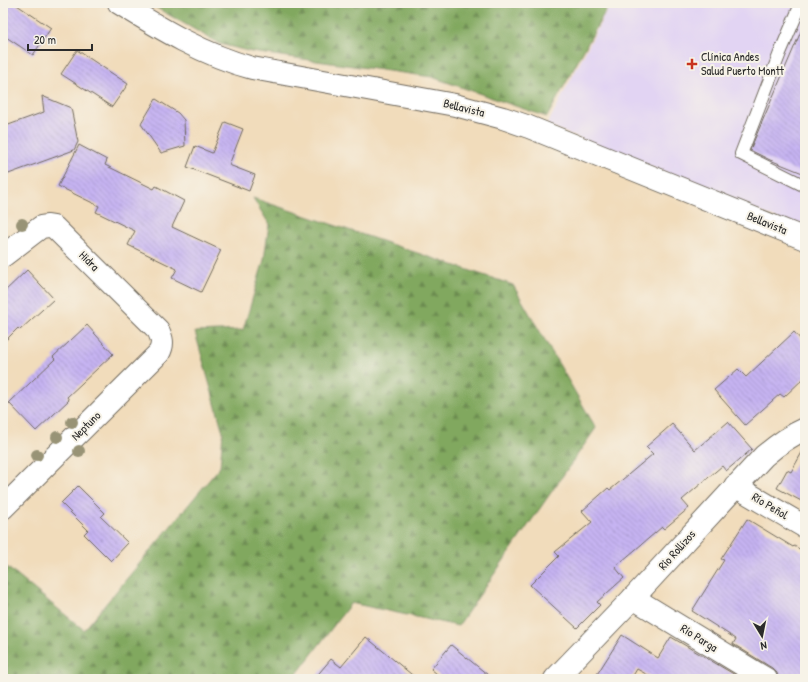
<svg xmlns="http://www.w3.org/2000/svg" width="808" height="682" viewBox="0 0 808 682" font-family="'Patrick Hand',sans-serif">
<defs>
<pattern id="forest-firs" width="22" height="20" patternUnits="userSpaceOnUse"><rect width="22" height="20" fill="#81a85f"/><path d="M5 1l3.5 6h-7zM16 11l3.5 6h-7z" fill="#6a894f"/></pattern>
<pattern id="building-back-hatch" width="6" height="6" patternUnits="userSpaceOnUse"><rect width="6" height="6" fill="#c6b4f2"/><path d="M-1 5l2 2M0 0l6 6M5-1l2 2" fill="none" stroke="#a193c4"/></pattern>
</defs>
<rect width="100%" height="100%" fill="#f7f3e8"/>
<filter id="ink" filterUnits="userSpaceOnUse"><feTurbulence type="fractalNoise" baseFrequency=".025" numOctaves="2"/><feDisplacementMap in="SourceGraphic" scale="8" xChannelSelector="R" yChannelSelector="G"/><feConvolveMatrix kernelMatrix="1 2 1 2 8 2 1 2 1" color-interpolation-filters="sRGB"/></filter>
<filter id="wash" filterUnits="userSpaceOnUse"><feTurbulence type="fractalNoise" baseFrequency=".012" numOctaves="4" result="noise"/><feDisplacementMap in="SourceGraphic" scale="16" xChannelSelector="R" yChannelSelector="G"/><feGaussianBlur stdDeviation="0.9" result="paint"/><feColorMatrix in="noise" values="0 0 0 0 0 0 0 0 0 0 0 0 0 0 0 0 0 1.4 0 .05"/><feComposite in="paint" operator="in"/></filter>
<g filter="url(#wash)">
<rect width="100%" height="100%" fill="#f1dcbb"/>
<path fill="#e2d4f3" d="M611 3H805V230L547 125Z"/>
<g fill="url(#forest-firs)" stroke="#566a45">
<path d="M148 3H610L547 117 432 77 252 52 220 44Z"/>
<path d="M253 198 513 285 596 428 458 626 351 603 293 679H3V564L84 630 220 467 223 432 195 332 243 330 264 260 269 224Z"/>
</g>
<g id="blocks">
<g fill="url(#building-back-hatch)">
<path d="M3 3H14L51 28 33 55 3 35Z"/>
<path d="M805 22V174L770 160 750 150Z"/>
<path d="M77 50 128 84 112 107 61 74Z"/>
<path d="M42 96 71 108 78 142 74 150 3 176V127L44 112Z"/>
<path d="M156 99 178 113 184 120 185 146 161 153 141 124Z"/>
<path d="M225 122 243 129 229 165 255 175 249 191 187 167 195 146 212 153Z"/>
<path d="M79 145 107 160 105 165 154 189 156 186 184 201 172 227 221 250 201 292 172 278 177 269 128 245 135 231 96 212 99 206 58 186Z"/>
<path d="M27 270 54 299 20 330 18 328 3 343V293Z"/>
<path d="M87 325 113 354 67 397 69 400 36 431 9 403 55 359 53 357Z"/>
<path d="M794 332 805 344V377L784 397 780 394 745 425 714 390 738 369 746 377Z"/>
<path d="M728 422 752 449 726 471 722 466 682 500 689 508 664 529 662 527 615 567 624 578 597 602 600 605 577 628 530 585 559 556 555 552 592 522 582 511 608 488 610 490 653 454 646 447 672 424 695 450Z"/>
<path d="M805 447V503L777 488 787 470 791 472Z"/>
<path d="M78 486 105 513 101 517 128 543 111 561 84 534 88 530 61 503Z"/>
<path d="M747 519 793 547 794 546 805 552V679H778L777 673 772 668 733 644 736 639 692 611 724 560 721 559Z"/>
<path d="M622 635 658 658 671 637 742 679H655L637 669 631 679H594Z"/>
<path d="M366 637 417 679H314L331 659 341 667Z"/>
<path d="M451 645 493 679H443L431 669Z"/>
</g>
</g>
</g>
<g filter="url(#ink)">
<use href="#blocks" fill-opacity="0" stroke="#70695d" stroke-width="1"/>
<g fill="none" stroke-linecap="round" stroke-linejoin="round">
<g stroke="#70695d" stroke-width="14">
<path id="lane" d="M801 4 780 53 741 154 805 186"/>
</g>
<g stroke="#70695d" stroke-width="24">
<g id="street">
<path d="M119 3C161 29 204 55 252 68L455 105 503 118 529 127 805 239"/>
<path d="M3 256 41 227 48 226 54 227 158 330C162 338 164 344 159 353L3 508"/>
<path d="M735 486 805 527"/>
<path d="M633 598 766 679"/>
<path d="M555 679 633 598 764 456C777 445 789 436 805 429"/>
</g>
</g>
<use href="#lane" stroke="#fff" stroke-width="12"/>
<use href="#street" stroke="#fff" stroke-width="22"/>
</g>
<g fill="#989376">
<circle cx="22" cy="224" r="6"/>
<circle cx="72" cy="422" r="6"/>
<circle cx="57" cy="437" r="6"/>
<circle cx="79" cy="451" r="6"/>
<circle cx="37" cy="455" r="6"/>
</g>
</g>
<path fill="#c8321e" stroke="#f7f3e8" stroke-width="1.5" d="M690 58h4v4h4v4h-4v4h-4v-4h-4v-4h4z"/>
<g text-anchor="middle" stroke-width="4" stroke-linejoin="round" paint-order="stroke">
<g font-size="12" fill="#2b2b2b" stroke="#f7f3e8" text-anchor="start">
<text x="701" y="61">Clínica Andes<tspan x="701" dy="14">Salud Puerto Montt</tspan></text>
</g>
<g font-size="12" fill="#2b2b2b" stroke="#f7f3e8">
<text transform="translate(464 108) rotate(14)" y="4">Bellavista</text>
<text transform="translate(767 223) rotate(22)" y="4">Bellavista</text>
<text transform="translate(89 261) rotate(45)" y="4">Hidra</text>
<text transform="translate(86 426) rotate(-45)" y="4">Neptuno</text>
<text transform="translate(770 506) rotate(31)" y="4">Río Peñol</text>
<text transform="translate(677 550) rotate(-48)" y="4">Río Rollizos</text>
<text transform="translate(699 638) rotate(32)" y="4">Río Parga</text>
</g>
</g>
<rect width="808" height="682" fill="none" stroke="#f7f3e8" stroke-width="16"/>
<g transform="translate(762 636) rotate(170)" stroke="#f7f3e8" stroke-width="3" paint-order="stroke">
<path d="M0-3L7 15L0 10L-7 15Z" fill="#2b2b2b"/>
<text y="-6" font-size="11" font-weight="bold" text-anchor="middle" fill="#2b2b2b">N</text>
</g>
<path d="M28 44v6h64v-6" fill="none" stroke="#2b2b2b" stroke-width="2"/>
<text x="34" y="44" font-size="12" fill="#2b2b2b" stroke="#f7f3e8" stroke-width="3" paint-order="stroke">20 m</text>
</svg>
